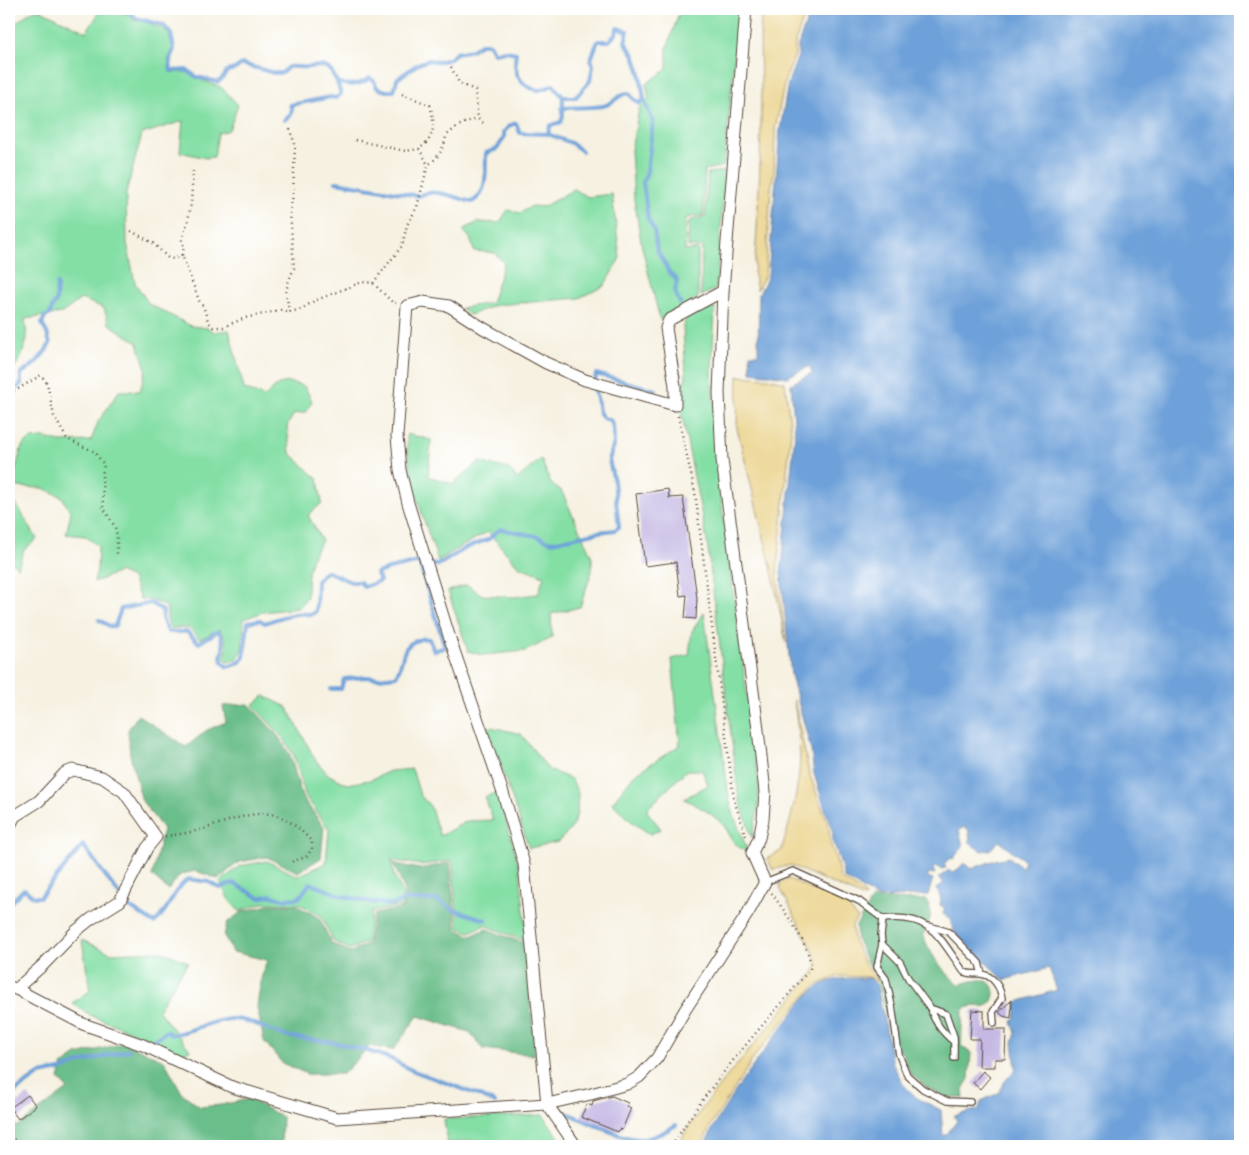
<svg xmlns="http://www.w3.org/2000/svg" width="1249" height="1155" viewBox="0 0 1249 1155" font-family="Itim,sans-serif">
<rect width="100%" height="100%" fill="#fff"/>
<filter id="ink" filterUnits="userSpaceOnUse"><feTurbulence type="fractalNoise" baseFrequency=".02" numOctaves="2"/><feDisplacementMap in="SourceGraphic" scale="10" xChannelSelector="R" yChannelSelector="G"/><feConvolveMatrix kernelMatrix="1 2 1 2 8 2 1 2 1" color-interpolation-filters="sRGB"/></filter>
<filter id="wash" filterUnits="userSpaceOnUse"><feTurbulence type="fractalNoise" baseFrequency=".0096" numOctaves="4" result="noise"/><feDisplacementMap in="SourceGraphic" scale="20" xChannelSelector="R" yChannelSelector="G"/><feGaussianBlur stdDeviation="1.12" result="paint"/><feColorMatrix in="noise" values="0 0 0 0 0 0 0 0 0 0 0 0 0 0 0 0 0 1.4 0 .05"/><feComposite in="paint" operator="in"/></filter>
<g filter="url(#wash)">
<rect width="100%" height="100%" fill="#f6f1e1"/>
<g fill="#84dfa5" stroke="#608462">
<path d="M39 9 86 32 99 13 98 9H117L125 14 130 15 134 20 147 22 157 27H161L169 34 173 50 168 60 171 72H186L201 80 221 87 238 105 229 130 218 133 214 157 206 158 180 152 183 121 142 134 126 193 127 243 135 283 149 304 191 326 208 328 214 332 229 330 244 389 265 397C281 381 283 379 305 387L312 401 306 412 294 414 287 426 290 453 318 479 322 503 308 515 322 541C308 559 307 574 307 597L298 608 263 612 244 619 242 651 237 659 228 662 224 658C229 649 226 636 219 629L200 639 189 628H170L167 618V607L152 600 140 599 132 578 119 572 94 582 97 570 98 546 85 536 66 534 71 513 62 497 43 488 17 487 13 479 22 446 31 439 44 438 60 442 91 441 98 422 119 391H140L146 369 138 343 109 324 104 308 81 299 62 313 25 319 27 339 21 358 9 375V27C20 22 27 11 39 9Z"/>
<path d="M695 9H739L724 166 705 170 703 215 686 218 685 251 698 249V298L660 320 642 247 634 199 631 150 639 109 649 98 646 84 667 69V48L680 10Z"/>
<path d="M725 171 716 289 701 296 702 247H688L689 221 705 216 708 173Z"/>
<path d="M574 189 588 197 612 194 620 258 604 286 579 298 496 305 470 315 461 308 491 303 504 263 495 253 474 251 470 238 463 230 478 222 499 223 508 210 520 213 532 206 543 207Z"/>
<path d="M715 308 712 369 717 455 723 515 759 787 758 809 752 838 739 799 707 542 678 396 686 377 683 326 687 318 703 311Z"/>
<path d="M407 434 431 440 428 476 453 484 479 462 509 469 517 479 541 459 551 484 561 490 592 557V571L580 607 551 614 552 638 525 651 483 655 468 651 448 591 467 585 482 595 514 597 538 594 544 576 518 566 488 532 460 547 438 561C424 519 407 479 407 434Z"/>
<path d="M9 492 37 539 24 550 18 568 9 559Z"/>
<path d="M704 613 729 798 734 816 748 852C731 844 734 840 724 826 714 814 698 806 684 799L708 785 702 770H687L646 810 661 829 650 834 632 822 612 803 634 775 680 745 672 659 689 655 692 631Z"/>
<path d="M264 696 287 707 316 761 329 775 347 784 370 780 390 771 412 769 420 795 430 806 440 836 467 821 493 820 485 797 498 792 520 870 527 942 485 925 470 932 458 928 452 861 420 865 391 860 394 875 403 893 402 906 372 912 367 942 350 949 334 942 321 916 300 904 263 903 239 911 229 900 220 882 240 866 267 861 298 876 326 863 329 829 306 797 294 756 284 739 253 705Z"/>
<path d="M487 726 521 734 549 770 571 779 578 793 577 814 571 829 558 842 529 848Z"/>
<path d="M82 940 111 953 161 951 188 962 158 1010 190 1050 181 1054 145 1037 90 1015 72 1003 90 991Z"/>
<path d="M543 1115 565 1146H485L478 1140 447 1143 444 1119Z"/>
</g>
<g fill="#6bbe8a" stroke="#537454">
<path d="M249 704 278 736 290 755 302 797 324 827 321 858 298 872 267 857 239 862 218 879 196 871 181 874 168 890 152 876 163 829 142 801 130 755 128 730 138 715 186 747 207 730 226 722 223 706Z"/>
<path d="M393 863 419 869 450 863 456 929 471 936 486 929 526 944 535 1055 483 1049 469 1032 418 1016 393 1050 370 1046 343 1074H307L282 1063 264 1041 257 1007 261 979 267 960 233 952 224 936 227 923 241 912 269 905H296L319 918 332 944 351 952 368 944 374 914 403 908 405 891Z"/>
<path d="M872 899 926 900C935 914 929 921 923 935 930 955 943 971 959 985 966 983 975 979 983 980 994 981 998 997 989 1004 982 1010 977 1004 970 1007 967 1007 965 1009 963 1011L961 1046 971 1053 969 1079 963 1089 964 1098H948L926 1087 910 1073 903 1054 894 1046 879 980 867 962 857 940 856 926Z"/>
<path d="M124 1043 164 1060 182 1093 200 1107 221 1105 249 1099 282 1117 281 1146H9V1117L17 1127 68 1089 59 1079 63 1065 77 1055Z"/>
</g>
<g fill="#eeda9e" stroke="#94825e">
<path d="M762 9H807L795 42V55L785 80 775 129 774 170 771 189 765 275 757 290 754 275C758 218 761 161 761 104 762 72 758 41 762 9Z"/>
<path d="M738 376 768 378 785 382 791 432 777 573 786 643 771 566 737 428Z"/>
<path d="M794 700 809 773 829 827 830 843 836 859 840 878 864 894 865 898 790 865 773 870 767 858 781 851C791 821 799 789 800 757 800 738 796 718 794 700Z"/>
<path d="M789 879 846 904 857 918 852 926 854 941 865 965 873 974 878 983 870 977 838 976 817 985 803 998 757 1053 711 1125 701 1146H678L687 1129 720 1085 815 971 817 962 812 949 780 888 781 883Z"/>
</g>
<path fill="#6ea1d9" stroke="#54667c" d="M811 9H1240V1146H704C725 1101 757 1060 787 1021 796 1010 805 995 818 987 834 976 851 979 870 978L877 985 893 1064 903 1084 917 1098 941 1110 943 1136 947 1134 957 1121 954 1116 979 1109 981 1101 999 1093 1005 1081 1016 1069 1013 1042 1016 1033 1012 1022C1017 1016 1015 1009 1017 1002L1057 990 1049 968 1004 980 955 933 951 924V919L943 914 945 908 940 905 941 899 937 889 944 882 938 878 949 870 952 873 958 869 964 863 971 869 995 860 1009 857 1023 868 1024 860C1016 853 1007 849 999 841L990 850 981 851 970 843 969 831 965 827 959 830 963 846 953 859 950 858 944 864 946 868 942 869 936 866 933 869 935 874 929 873 927 877 933 879 928 895 877 898 844 878 840 861 833 840 832 826 828 818 814 774 811 750 791 675 781 574 795 433 791 384 812 373 810 366 787 377 751 372 750 354H758L759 294 768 276 780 130 788 83 798 56V45Z"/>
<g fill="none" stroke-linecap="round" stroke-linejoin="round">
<g stroke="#6ea1d9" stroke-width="4">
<path d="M120 9 126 12 132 14 136 18 163 25 171 33 174 49 170 61 171 71 186 70 197 77 218 82 223 78 227 71 235 69 242 64 274 73H282L288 67C295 66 302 68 309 67 327 65 329 65 337 82 349 87 360 85 370 78L374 81 377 88 386 91H394L397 79 418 64 429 60 437 62 450 59 456 53 472 50 480 44H489L494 53 506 51 516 53C513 69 518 87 538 90 542 90 549 87 553 85L563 97"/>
<path d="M562 108C575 107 590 108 603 106 614 104 618 94 628 93L639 104 644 99"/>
<path d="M284 120 290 116 292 109 290 105 331 97 336 98 341 94 337 82"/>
<path d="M548 134 571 143 582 151"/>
<path d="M336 182 419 196C434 187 456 198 472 202 489 192 485 171 486 153L497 149 505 136 503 133 509 126 516 123 520 133 548 134 550 126 561 122C565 114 562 106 563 97H576L590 81 593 66 591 59 598 41H609L616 34 617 28 628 31 625 42 634 55 640 73 644 99 653 122 647 172 643 182 648 219 654 230 657 250 669 272 677 280 675 293 680 303"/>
<path d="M9 396 21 384V373C34 367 43 356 50 344L47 333 42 324 44 318 50 314 53 305 56 302 57 284"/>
<path d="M99 620 111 627 115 626 121 609 151 603 163 611 162 618 168 632H187L199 643 218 631C223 637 225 650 221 656L222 661 227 667 239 663 244 657 248 622 260 620 265 623C276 619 300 610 311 615L316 611 317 581 326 571 351 582H360L364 587 380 581 377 573 389 569 419 562 438 565 466 548 489 539 500 529 536 536 552 542 599 532 615 530 619 527 614 481 609 460 614 443 613 426 610 420 603 418 599 412 597 398 594 390 596 374 656 390"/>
<path d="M331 689H341L344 679 366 677 378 678 396 676C405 661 399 646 418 640 422 638 424 638 429 639L434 651 445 647 419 562"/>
<path d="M122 902 154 923C169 911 172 891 188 879L209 882 220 888 233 883 260 898 271 895C278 900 291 899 299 898L310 883 342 896 371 902 393 905 404 900H437L452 909 486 920"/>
<path d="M9 904 24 889 34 897H40L83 845 120 896"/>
<path d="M152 1041 167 1031 171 1035C191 1032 210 1021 230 1019 252 1018 268 1032 287 1036 304 1040 323 1040 340 1044 357 1048 375 1052 391 1059 399 1063 406 1068 414 1071 442 1082 469 1090 495 1103"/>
<path d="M9 1096 40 1074 65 1069 76 1064 129 1050"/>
<path d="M560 1110C581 1118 623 1141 644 1139 656 1137 666 1131 676 1125"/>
</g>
</g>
<g id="blocks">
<g fill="#c5b9e4">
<path d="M668 489 669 498 683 497 697 598 696 619 685 618 687 595 680 596 676 562 645 566 636 494Z"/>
<path d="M1012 1000 1011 1018 1003 1016 999 1012Z"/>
<path d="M972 1010 984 1011V1029H1006L1005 1059H995V1067H979L980 1039H970Z"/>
<path d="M983 1071 990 1077 980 1089 973 1083Z"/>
<path d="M28 1095 36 1106 18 1119 10 1108Z"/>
<path d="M612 1096 628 1103 627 1106 631 1108 622 1130 619 1129 618 1132 581 1117 587 1104 592 1106 593 1101Z"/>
</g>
</g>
</g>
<g filter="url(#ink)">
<use href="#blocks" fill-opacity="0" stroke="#57483b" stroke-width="1"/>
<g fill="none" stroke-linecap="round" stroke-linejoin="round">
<g stroke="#57483b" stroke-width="8">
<g id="service">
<path d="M765 882 793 871 859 901 883 919C932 913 939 938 964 972 972 975 974 973 981 974 993 975 1000 987 1002 998L993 1012 994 1023"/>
<path d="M883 919 881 935 882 944 900 962 908 978 930 1008 946 1014 954 1037V1058"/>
<path d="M929 926 949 932 979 963 982 974"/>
<path d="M882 944 877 967 886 979 892 1006 899 1055 907 1075 923 1089 947 1101 970 1102"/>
<path d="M930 1008C935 1023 942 1032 954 1042"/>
</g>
</g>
<g stroke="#57483b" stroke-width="13">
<g id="minor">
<path d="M9 831 10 825 15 816 39 801 65 773 73 770 102 777 124 792 156 837 147 848 120 901 91 919 76 931 43 965 16 989"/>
<path d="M9 987 16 989 83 1024 143 1045 232 1087 337 1118 547 1104 591 1094 627 1084 639 1077 657 1058 685 1010 748 913 765 882 752 853 759 838 763 819 765 792 757 721 722 460 719 393 723 291 746 9"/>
<path d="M576 1146 547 1104 524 864 503 793 451 642 408 503 400 470 397 436 407 306 423 302 449 306 483 328 546 363 585 380 675 405V386L666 328 669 320 723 291"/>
</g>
</g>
<g stroke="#57483b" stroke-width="2.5" stroke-dasharray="1 4" stroke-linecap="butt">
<path d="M534 9H538"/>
<path d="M451 67 459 83 475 90 478 119"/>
<path d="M402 94 430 105C435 124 436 137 419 149"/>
<path d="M355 140 405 151 419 149 425 159 428 165"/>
<path d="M131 231 153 243 168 258 174 259 182 255 200 303C208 311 203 317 213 327H223L245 318 281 310 289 312 302 309 314 301 362 282 373 283 392 302 396 303"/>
<path d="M182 255 184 247 182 240 188 221 191 203 193 171"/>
<path d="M373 283 402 246 407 225 417 207 428 165C438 158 444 149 446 136 456 127 464 121 478 119L486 125"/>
<path d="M289 312 286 291 289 280 294 268 290 211 293 195 295 145 290 129"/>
<path d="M9 393 15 391 41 375 47 383 54 416 67 439 95 452 104 465 102 475 103 507 115 527 117 536V557"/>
<path d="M678 416 695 492 734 800 746 836"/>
<path d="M165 836C178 835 191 832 204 829 223 823 256 809 275 815 290 820 302 830 312 842V849L306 857 291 862"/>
<path d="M9 1138 32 1146"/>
<path d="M672 1146C710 1082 763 1026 810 969 814 950 782 908 771 892"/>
</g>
<use href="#service" stroke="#fff" stroke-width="5.5"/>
<use href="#minor" stroke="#fff" stroke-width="11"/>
</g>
</g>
<rect width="1249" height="1155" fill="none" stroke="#fff" stroke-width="30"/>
</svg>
